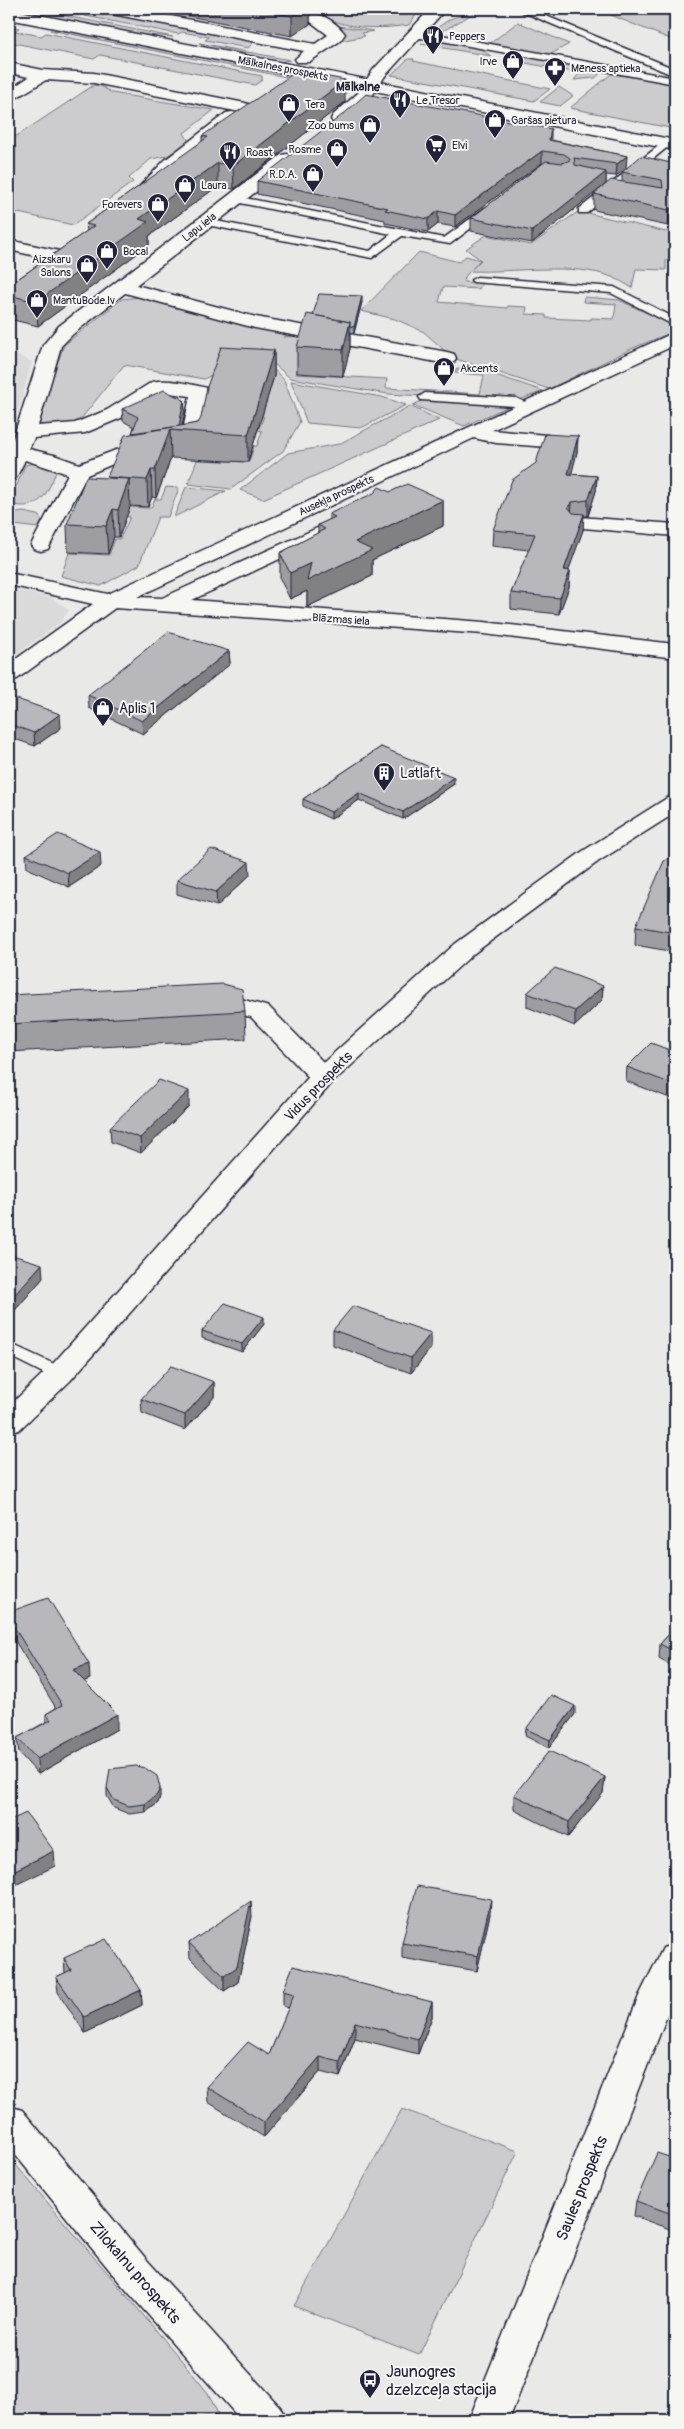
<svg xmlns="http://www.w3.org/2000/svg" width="684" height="2429" viewBox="0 0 684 2429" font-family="Pangolin,sans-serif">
<rect width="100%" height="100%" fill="#e9e9e7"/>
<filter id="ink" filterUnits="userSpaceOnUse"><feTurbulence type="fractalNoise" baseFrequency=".02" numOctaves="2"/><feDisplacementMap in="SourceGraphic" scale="10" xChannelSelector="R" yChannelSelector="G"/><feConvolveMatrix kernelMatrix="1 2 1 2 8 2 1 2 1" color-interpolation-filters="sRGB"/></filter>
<g filter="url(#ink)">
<g fill="#dadada">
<path d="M9 351 32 362 13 430 9 440Z"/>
<path d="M9 588 52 598 69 610 60 623 9 660Z"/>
</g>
<g fill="#ccccce" stroke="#777784">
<path d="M9 9H30L173 37 134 34Z"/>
<path d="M47 9H95L256 40 248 48 205 40 209 37 182 32 178 34 85 16 90 12 70 9 64 12Z"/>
<path d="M350 9H420L409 25C380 29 349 30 323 16Z"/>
<path d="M481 9 441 32 434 30 450 19Z"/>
<path d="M596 9H675V41Z"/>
<path d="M518 22 569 44 546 57 488 45Z"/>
<path d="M9 26 19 28 15 31 41 36 46 33 262 76V80L255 85 100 55 94 59 9 42Z"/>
<path d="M339 26 374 31 362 33 365 36 340 41 346 34Z"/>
<path d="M50 30 86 32 285 73 286 77Z"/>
<path d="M443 40 478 47 491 56 421 44Z"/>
<path d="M199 43H200L290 60 280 62Z"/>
<path d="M516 55 603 71 595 78 574 80 580 73 509 60Z"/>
<path d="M408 59H414L413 61 550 89 534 101 391 75Z"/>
<path d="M611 74 675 83V129L570 108Z"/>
<path d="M94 85 101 86 112 93 214 110 184 133 189 142 167 156 151 159 129 178 133 182 73 225 9 211V141Z"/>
<path d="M559 87 573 96 560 106 540 102Z"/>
<path d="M579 211 666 232 675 224V259L666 261V270L636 269 632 288C626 284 619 280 612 277 573 262 512 273 470 271L465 277 464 282 482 283 479 289 443 287 439 302 507 308 508 306 527 307 526 314 546 315V318L591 320V318L614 319 616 304 583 302 584 297 619 300 673 325 675 331 633 348 549 389 453 358 424 332 395 319 361 311 419 252 459 262 466 256 480 260 472 269 481 260 466 249 486 235 531 245Z"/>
<path d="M140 297 290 333 284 337 296 336 351 346 347 359 301 356 296 374 387 379 386 388 480 394 484 375 455 373 456 369 481 370 543 391 517 401 388 394 290 378 266 357 262 348 204 379 124 365 76 425 33 431 64 345 122 299Z"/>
<path d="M261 356 284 380 300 422 283 451 231 489 188 484 197 460 249 462 254 446H257L262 431 258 430 264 417 246 416Z"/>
<path d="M291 381 382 397 406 405 361 428 307 423Z"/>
<path d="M426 399 516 403 464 426 413 405Z"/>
<path d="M410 406 439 420 263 499 240 490 288 453 339 444Z"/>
<path d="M40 462 57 470C46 495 41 512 9 504V492L17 485 25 465Z"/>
<path d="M166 487 179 488 168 517H158L139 565 101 586 61 576 69 553 109 555 115 539H120L130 517 124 516 128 507 151 508 155 499H161Z"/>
<path d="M186 487 226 491 174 517Z"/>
<path d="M23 512 38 515 42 521 38 528 14 525 9 532V514Z"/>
<path d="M402 2109 518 2151 419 2355 294 2306Z"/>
<path d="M9 2157 183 2362 208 2393 218 2414 179 2420H9Z"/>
</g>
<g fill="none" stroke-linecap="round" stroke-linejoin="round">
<g stroke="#22223b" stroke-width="3">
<g id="service">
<path d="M516 9H529L675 69V76Z"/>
<path d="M413 32 431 33 675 78V84L431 39 409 37V33Z"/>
<path d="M666 140 671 143 670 145 587 213H579V209Z"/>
<path d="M235 196 444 238 485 208 489 207 495 210 450 244 402 236 372 258 202 224 200 222 206 219 370 251 391 234 231 201V197Z"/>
<path d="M477 277 614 287 675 318V326L611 293 473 282 471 280Z"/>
<path d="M425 393 516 398 535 407 529 411 514 406 421 400 419 397Z"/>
<path d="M9 1343 67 1370 69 1374 67 1378 60 1380 53 1378 9 1356Z"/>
</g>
</g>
<g stroke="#22223b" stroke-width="3">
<g id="minor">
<path d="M104 9H135L315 44 328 35 311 22 287 12 284 9C306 8 332 15 345 34L340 41 309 62H297L295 59 304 51 112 14Z"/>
<path d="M430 9H446L385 76 370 99 345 123H333L331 119 333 115 358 93 373 70Z"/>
<path d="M9 63 43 70 94 73 245 103 251 105 253 108 251 111 245 113 94 83 46 80 9 102V90L29 77 9 73Z"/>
<path d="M232 112 238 113 240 117 238 121 177 168 151 195H139L136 191 139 187 165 160 226 113Z"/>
<path d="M287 154 293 155 295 159 293 163 136 285 256 317 447 352 454 354 456 358 454 362 447 364 255 328 125 293 73 334 61 346 38 426 75 423 107 410 152 382C168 378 191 384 207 388L210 392 200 445 197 449 190 451 120 461 87 475 48 549 41 551 34 549 31 545 68 474 25 460 16 478 9 480V451L43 345 59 326 281 155ZM162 392 190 396 181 440 116 450 79 464 54 455 29 449 34 438 85 433 121 418Z"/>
<path d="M9 240 64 252 67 256 64 260 58 261 9 250Z"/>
<path d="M675 332V345L492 430 547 435 554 437 557 441 554 445 547 447 496 443 474 438 137 597 162 598 335 520 342 522 345 526 342 530 192 600 484 622 675 644V658L484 634 115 608 17 679 9 681V664L93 604 9 585V573L108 594Z"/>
<path d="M579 517 675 524V536L572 527 569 523 572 519Z"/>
<path d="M208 992H216L269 1007 332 1071 336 1077 332 1083 323 1085 314 1083 251 1017 199 1005 195 1000 199 995Z"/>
<path d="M675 1944V1995L509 2420H469L639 1996 663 1948Z"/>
</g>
</g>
<g stroke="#22223b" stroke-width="3">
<g id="secondary">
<path d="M9 9 675 140V150L9 19Z"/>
<path d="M675 796V813L599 861 473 954 332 1083 70 1381 19 1430 9 1433V1406L50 1367 314 1071 455 944 583 851 667 798Z"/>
<path d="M9 2106 22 2110 147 2260 280 2407 286 2420H241L121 2284 9 2147Z"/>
</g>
</g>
<use href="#service" fill="#f6f6f2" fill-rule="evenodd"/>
<use href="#minor" fill="#f6f6f2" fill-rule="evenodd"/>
<use href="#secondary" fill="#f6f6f2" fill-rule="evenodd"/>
</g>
<g fill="#9e9ea2" stroke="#22223b">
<path d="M152 9H333L324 15 310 11V24L292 36Z"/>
<path d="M345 102 234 189 218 186 149 236V245L38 326 9 319V285L87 231 86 224 202 142V136Z"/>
<path d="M551 129V140L627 156 616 176 606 175V184L532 243 471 231V218L543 164 542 163 455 227 438 224 428 232 385 223V220L257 194V181Z"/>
<path d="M675 164 668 226 594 210V194L622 182V172Z"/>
<path d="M362 302 354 333 350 332V348L343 376 297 373V347L313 315Z"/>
<path d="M274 350V376L248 462 171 458 156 498 152 497 148 507 130 506 119 537H114L108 554 68 552 67 524 108 478 132 434 134 427 123 421 122 409 184 400 185 412 182 426 198 423Z"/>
<path d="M578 436 577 452 571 474 597 476 596 491 588 516H583V530L568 571H570L569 587 559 614 511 609V593L529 550 492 546 493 530Z"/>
<path d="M390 492 443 500V526L372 560V576L307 607V591L290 599 280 579V553L318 533V525L329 520V514Z"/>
<path d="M229 651 230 664 143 734 89 708 88 695Z"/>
<path d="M9 698 61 728 35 746 9 737Z"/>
<path d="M381 747 454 784 403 819 359 800 331 819 303 806V799Z"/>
<path d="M675 854V952L635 945 636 926Z"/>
<path d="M26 855 101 866 69 887 27 868Z"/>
<path d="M250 875 217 906 177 894V880Z"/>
<path d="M603 986 602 1000 575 1026 527 1007V993Z"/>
<path d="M9 995 245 1011 246 1039 9 1052Z"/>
<path d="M675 1052V1100L626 1081 627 1067Z"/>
<path d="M189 1106 141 1153 111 1142 110 1127Z"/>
<path d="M9 1254 43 1278 10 1316 9 1315Z"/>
<path d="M264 1324 242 1352 202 1338V1331Z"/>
<path d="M333 1330 431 1348 411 1373 333 1345Z"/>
<path d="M214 1382V1397L185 1430 142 1413 141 1399Z"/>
<path d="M9 1612 90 1679 84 1681 117 1729 38 1774 19 1753 17 1738 46 1722V1714L56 1708 9 1631Z"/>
<path d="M675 1628V1668L659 1659 660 1644Z"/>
<path d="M575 1714 549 1748 525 1736 526 1729Z"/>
<path d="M605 1777 603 1793 568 1837 514 1810V1795Z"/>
<path d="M107 1788 160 1796 158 1803 146 1812 129 1814 114 1808 107 1796Z"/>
<path d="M490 1914 477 1971 402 1958V1943Z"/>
<path d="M252 1916 238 1982 224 1991 190 1958 189 1943Z"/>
<path d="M64 1958 141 1990 142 2005 85 2033 58 1992 56 1977 65 1973Z"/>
<path d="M283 1991 432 2002V2017L418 2054 355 2038 340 2077 320 2072 264 2137 208 2102 207 2087 269 2055 289 2008 283 2006Z"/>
<path d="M675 2159V2231L634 2216 636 2201Z"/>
</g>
<g fill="#818184" stroke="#22223b">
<path d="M302 9H310V24L292 36V16Z"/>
<path d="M324 9H333L324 15Z"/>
<path d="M345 80V102L234 189 233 166Z"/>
<path d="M542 151V163L455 227V215Z"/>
<path d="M627 156 626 169 616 176 617 164Z"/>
<path d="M218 163V186L149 236V245L38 326 36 302 139 219Z"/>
<path d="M606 172V184L532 243V231Z"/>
<path d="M675 205V220L668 226 669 210Z"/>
<path d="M438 211V224L428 232V219Z"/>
<path d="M362 296V302L354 333V327Z"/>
<path d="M350 322V348L343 376V350Z"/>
<path d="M274 350V376L248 462V435Z"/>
<path d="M184 400 185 412 181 431 170 430 171 458 156 498 155 470 132 446Z"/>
<path d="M578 436 577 452 568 489V474Z"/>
<path d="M151 470 152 497 148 507 147 480Z"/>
<path d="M597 476 596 491 588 516V500Z"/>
<path d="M129 479 130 507 119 537 118 510Z"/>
<path d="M443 500V526L372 560V576L307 607V591L290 599V573Z"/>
<path d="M572 502 571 517 568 507Z"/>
<path d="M113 509 114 537 108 554 106 526Z"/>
<path d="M584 514 583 530 563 586 564 570Z"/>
<path d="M570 571 569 587 559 614 560 598Z"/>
<path d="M229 651 230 664 143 734 142 721Z"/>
<path d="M60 714 61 728 35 746 34 733Z"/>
<path d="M454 777V784L403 819V812Z"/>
<path d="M359 793V800L331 819V812Z"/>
<path d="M100 852 101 866 69 887 68 873Z"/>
<path d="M249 862 250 875 217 906 216 892Z"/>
<path d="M603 986 602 1000 575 1026V1011Z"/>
<path d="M189 1091V1106L141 1153 140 1138Z"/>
<path d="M42 1264 43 1278 10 1316 9 1301Z"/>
<path d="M264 1317V1324L242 1352V1344Z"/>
<path d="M431 1333V1348L411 1373V1358Z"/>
<path d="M214 1382V1397L185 1430V1415Z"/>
<path d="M89 1664 90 1679 74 1685 73 1670Z"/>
<path d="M575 1706V1714L549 1748 550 1740Z"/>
<path d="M117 1714V1729L38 1774 37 1759Z"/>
<path d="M605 1777 603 1793 568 1837 569 1822Z"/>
<path d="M160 1788V1796L158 1803 146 1812 145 1804Z"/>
<path d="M54 1851 55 1866 9 1888V1873Z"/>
<path d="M491 1899 490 1914 477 1971 478 1956Z"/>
<path d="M251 1901 252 1916 238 1982 224 1991V1976Z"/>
<path d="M141 1990 142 2005 85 2033 84 2017Z"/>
<path d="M432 2002V2017L418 2054V2039Z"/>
<path d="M355 2022V2038L340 2077V2062Z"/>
<path d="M320 2057V2072L264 2137V2122Z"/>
</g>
<g fill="#b8b8bc" stroke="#22223b">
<path d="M256 9H302L292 16Z"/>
<path d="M297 71 345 80 233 166 218 163 139 219 148 222 36 302 9 295V285L94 226 86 224 208 137 202 136Z"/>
<path d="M366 94 551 129 549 140 627 156 617 164 574 158 575 165 606 172 532 231 471 218 546 161 563 163 570 160V158L564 154 542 151 455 215 438 211 428 219 385 210 388 208 257 181 346 112Z"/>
<path d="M641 156 675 164V205L669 210 594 194 611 180 663 188 662 180 622 172Z"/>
<path d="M319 294 362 296 354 327 350 326V322L313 315Z"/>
<path d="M307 314 350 322 343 350 297 347Z"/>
<path d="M221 347 274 350 248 435 170 430 155 470H151L147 480 107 477 125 435 198 423 201 418 207 387Z"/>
<path d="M164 390 184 400 179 426 132 433 138 417 122 409Z"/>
<path d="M545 434 578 436 568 474 597 476 588 500 572 502 568 507 573 513 584 514 564 570 570 571 560 598 511 593 535 534 493 530 512 480 536 463Z"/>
<path d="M86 477 129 479 118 510 113 509 106 526 67 524Z"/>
<path d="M407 484 443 500 355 542 372 550 307 581 311 563 290 573 280 553 325 529 318 525 335 517 329 514 374 493 379 487 390 492Z"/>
<path d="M168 632 229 651 142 721 88 695Z"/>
<path d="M11 697 60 714 34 733 9 724V698Z"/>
<path d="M381 747 454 777 403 812 359 793 331 812 303 799Z"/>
<path d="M58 834 100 852 68 873 26 855Z"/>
<path d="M211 849 249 862 216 892 177 880Z"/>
<path d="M675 854V933L636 926 664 861Z"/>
<path d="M555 968 603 986 575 1011 527 993Z"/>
<path d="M223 984 242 989 245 1011 9 1024V995Z"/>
<path d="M651 1043 675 1052V1085L627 1067Z"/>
<path d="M159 1080 189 1091 140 1138 110 1127Z"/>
<path d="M9 1254 42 1264 9 1301Z"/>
<path d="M225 1303 264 1317 242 1344 202 1331Z"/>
<path d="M353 1306 431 1333 411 1358 333 1330Z"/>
<path d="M171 1366 214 1382 185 1415 141 1399Z"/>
<path d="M48 1598 89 1664 73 1670 117 1714 37 1759 17 1738 51 1720 46 1714 62 1705 9 1619V1612Z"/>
<path d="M675 1628V1652L660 1644Z"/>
<path d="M551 1695 575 1706 550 1740 526 1729Z"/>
<path d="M549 1751 605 1777 569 1822 514 1795Z"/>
<path d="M136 1766 145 1768 157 1776 160 1788 157 1795 145 1804 129 1806 114 1800 107 1788 110 1769Z"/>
<path d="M26 1813 54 1851 9 1873V1821Z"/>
<path d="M417 1886 491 1899 478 1956 402 1943Z"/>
<path d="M251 1901 237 1967 224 1976 189 1943Z"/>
<path d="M106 1939 141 1990 84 2017 56 1977 71 1970 64 1958Z"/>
<path d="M293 1966 432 2002 418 2039 355 2022 340 2062 320 2057 264 2122 207 2087 248 2042 269 2055 294 1994 283 1991Z"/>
<path d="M657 2153 675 2159V2215L636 2201Z"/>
</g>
</g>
<defs>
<g id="restaurant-pin" transform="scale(1.125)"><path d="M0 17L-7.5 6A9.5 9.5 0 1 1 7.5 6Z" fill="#22223b" stroke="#f6f6f2"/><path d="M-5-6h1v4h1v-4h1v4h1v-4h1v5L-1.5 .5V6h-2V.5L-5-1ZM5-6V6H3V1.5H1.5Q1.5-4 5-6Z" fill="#fff"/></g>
<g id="shop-pin" transform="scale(1.125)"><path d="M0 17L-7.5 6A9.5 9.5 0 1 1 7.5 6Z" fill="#22223b" stroke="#f6f6f2"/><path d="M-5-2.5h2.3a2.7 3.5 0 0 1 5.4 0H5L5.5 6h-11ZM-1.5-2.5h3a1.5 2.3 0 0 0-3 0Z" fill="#fff"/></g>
<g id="pharmacy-pin" transform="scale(1.125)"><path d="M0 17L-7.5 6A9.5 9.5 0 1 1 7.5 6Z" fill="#22223b" stroke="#f6f6f2"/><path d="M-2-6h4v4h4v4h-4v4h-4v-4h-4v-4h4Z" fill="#fff"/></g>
<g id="supermarket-pin" transform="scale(1.125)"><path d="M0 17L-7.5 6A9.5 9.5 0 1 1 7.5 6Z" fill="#22223b" stroke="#f6f6f2"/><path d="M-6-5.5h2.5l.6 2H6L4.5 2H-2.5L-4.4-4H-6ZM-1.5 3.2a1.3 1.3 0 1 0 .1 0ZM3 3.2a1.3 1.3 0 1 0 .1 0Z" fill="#fff"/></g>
<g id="building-pin" transform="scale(1.125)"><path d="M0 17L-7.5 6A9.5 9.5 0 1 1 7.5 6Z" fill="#22223b" stroke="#f6f6f2"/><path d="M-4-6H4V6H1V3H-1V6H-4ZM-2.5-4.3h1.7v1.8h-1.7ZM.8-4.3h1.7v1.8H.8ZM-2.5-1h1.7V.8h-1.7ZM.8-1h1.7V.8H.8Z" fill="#fff"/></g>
<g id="bus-pin" transform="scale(1.125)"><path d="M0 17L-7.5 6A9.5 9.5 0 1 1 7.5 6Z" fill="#22223b" stroke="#f6f6f2"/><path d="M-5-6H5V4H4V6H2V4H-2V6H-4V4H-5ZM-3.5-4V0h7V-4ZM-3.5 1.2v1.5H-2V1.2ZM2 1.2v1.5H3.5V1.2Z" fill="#fff"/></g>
</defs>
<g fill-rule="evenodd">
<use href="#restaurant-pin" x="433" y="36"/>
<use href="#shop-pin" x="513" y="61"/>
<use href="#pharmacy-pin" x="555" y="68"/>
<use href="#restaurant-pin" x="400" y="100"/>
<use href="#shop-pin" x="289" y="104"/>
<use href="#shop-pin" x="495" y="120"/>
<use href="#shop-pin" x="370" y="125"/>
<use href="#supermarket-pin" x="436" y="145"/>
<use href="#shop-pin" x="337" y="149"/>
<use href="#restaurant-pin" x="230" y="152"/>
<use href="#shop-pin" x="313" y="174"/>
<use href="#shop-pin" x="185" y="185"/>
<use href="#shop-pin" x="158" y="204"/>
<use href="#shop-pin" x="107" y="251"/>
<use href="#shop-pin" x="87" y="265"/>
<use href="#shop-pin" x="37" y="300"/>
<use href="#shop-pin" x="444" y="368"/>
<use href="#shop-pin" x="103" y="708"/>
<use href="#building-pin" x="384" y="773"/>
<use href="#bus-pin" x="370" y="2380"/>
</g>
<g text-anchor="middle" stroke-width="4" stroke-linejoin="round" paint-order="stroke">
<g font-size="11" fill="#22223b" stroke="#f6f6f2" text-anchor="start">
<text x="449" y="40">Peppers</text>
<text x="497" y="65" text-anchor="end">Irve</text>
<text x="571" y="72">Mēness aptieka</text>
<text x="416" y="104">Le Tresor</text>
<text x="305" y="108">Tera</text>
<text x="511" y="124">Garšas pietura</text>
<text x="354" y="129" text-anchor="end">Zoo bums</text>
<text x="452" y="149">Elvi</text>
<text x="321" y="153" text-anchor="end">Rosme</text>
<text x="246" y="156">Roast</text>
<text x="297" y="178" text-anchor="end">R.D.A.</text>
<text x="201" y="189">Laura</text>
<text x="142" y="208" text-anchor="end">Forevers</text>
<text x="123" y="255">Bocal</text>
<text x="71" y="263" text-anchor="end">Aizskaru<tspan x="71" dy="13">Salons</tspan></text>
<text x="53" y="304">MantuBode.lv</text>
<text x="460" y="372">Akcents</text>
</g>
<g font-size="11" fill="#22223b" stroke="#f6f6f2">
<text transform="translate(283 68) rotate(11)" y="4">Mālkalnes prospekts</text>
<text transform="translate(199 227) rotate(-38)" y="4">Lapu iela</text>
<text transform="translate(336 495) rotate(-25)" y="4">Ausekļa prospekts</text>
<text transform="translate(341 619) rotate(4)" y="4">Blāzmas iela</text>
</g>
<g font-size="12" font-weight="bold" fill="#22223b" stroke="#f6f6f2">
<text x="358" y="91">Mālkalne</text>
</g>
<g font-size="14" fill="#22223b" stroke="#f6f6f2" text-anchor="start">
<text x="119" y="713">Aplis 1</text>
<text x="400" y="778">Latlaft</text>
</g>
<g font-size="14" fill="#22223b" stroke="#f6f6f2">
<text transform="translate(318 1086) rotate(-46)" y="5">Vidus prospekts</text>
</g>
<g font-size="16" fill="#22223b" stroke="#f6f6f2">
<text transform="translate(581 2188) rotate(-68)" y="6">Saules prospekts</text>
<text transform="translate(136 2272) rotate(49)" y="6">Zilokalnu prospekts</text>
</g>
<g font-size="16" fill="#22223b" stroke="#f6f6f2" text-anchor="start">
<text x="386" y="2377">Jaunogres<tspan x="386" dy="18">dzelzceļa stacija</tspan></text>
</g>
</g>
<rect width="684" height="2429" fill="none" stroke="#f6f6f2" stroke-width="30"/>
<rect x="15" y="15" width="654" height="2399" fill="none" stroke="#22223b" stroke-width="2" filter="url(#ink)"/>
</svg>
